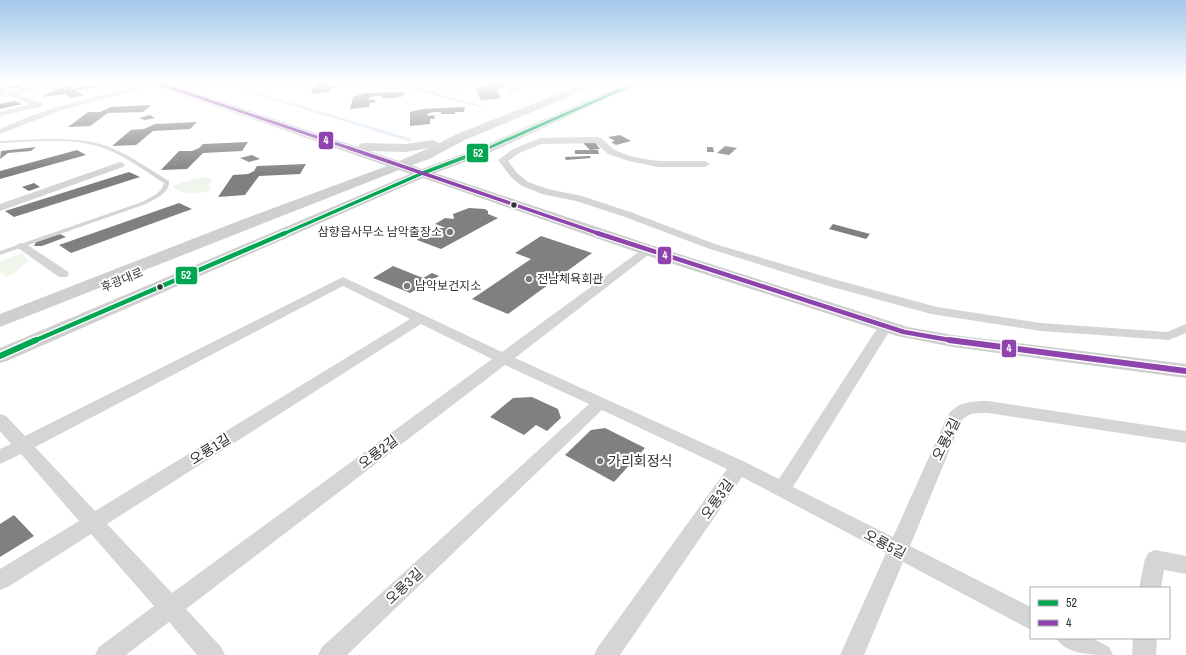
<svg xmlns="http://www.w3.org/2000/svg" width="1186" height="655" viewBox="0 0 1186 655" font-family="'Archivo Narrow','Noto Sans KR',sans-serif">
<rect width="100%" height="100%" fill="#fff"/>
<g fill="#f1f6ed">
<path d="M457 83H482L455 93 439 90Z"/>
<path d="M206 177 212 180V182L208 186 211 187 209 191C195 194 183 196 172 186L193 179Z"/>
<path d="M22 253 29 260 15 273 6 277 0 272V261Z"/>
</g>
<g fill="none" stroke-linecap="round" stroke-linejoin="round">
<path stroke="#dbe8f2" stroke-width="3" d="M223 83 410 140"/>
</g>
<g fill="#808080">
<path d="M16 83H27L18 88H6Z"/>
<path d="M315 83H331L330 86 336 85 335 88H331L329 92 311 94Z"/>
<path d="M494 83H515L497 90 501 98 481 100 475 89Z"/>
<path d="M92 85 96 87 76 91 84 95 71 98 65 94 42 97 60 87H74L70 89H74Z"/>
<path d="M405 92 404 96 395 98H381L382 96H374L369 98V100L375 99V103H370L369 107 350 109 353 97 365 93Z"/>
<path d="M15 101 22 104 0 109V104Z"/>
<path d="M151 105 143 112 108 113 90 126 68 127 88 112H100L111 107Z"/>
<path d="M465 107 464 112H455V114H441V112H433L427 114 428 116 434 115 435 119H430V124L410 126V112L422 109Z"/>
<path d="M150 115 155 118 145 120 139 118Z"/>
<path d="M197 122 190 129 153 131 136 145 112 146 131 130 144 129 155 124Z"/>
<path d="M620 135 631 141 616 145 611 142 615 141 608 137Z"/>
<path d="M594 141 600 149 590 150 583 143Z"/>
<path d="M248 142 242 151 203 153 187 169 161 170 179 151H192L199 148 203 144Z"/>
<path d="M725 146 737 148 729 155 717 153Z"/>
<path d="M36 147 31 151 8 153 0 159 1 151Z"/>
<path d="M707 147H713L714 152H707Z"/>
<path d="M77 150 86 155 0 179V171Z"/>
<path d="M575 150H598L599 154H575Z"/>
<path d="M252 155 260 159 249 162 240 158Z"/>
<path d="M590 156 591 158 566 160 565 157Z"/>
<path d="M306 164 300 174 259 176 245 195 218 197 233 175 248 174 254 171 257 166Z"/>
<path d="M129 172 140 177 14 217 5 211Z"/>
<path d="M34 183 40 187 29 191 22 187Z"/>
<path d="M179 203 192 209 71 253 59 245Z"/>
<path d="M469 208 485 209 488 211V214L498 218 441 249 417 240 419 236 436 228H446L435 224 445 218 454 219 453 214Z"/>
<path d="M833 224 870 234 866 239 829 229Z"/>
<path d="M60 234 66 237 42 246H34L36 242Z"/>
<path d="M541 236 592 253 508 314 472 299 531 259 515 253Z"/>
<path d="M393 266 423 278 432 273 439 276 410 293 373 278Z"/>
<path d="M532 397 558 409 561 418 547 431 536 425 524 435 490 417 513 398Z"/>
<path d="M605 428 645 448 614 482 565 455 591 430Z"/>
<path d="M14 515 34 536 0 557V524Z"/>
</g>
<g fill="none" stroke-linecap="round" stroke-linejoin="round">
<path stroke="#d6d6d6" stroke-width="8" stroke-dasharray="8 4" stroke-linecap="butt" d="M0 91H5"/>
<g fill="#d5d5d5" fill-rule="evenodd">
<path d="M391 83H398L432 92 439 84 446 83 441 86 435 93 482 106 480 107 434 95 431 96V94Z"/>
<path d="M45 139C63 139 82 139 100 144 125 151 147 168 169 181 170 193 155 199 146 204L0 255V251L142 202C151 197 162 193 164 183 143 170 122 153 97 146 67 137 32 142 0 143V141Z"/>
</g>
<g fill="#d5d5d5" fill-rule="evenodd">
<path d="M46 83H59L17 94 38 102H43V106L0 116V112L30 104 7 95V91Z"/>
<path d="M152 83H165L62 110 0 134V129C49 106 100 95 152 83Z"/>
<path d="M522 83H532L512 93H509L505 91Z"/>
<path d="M598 137C605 139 609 147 615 150 643 164 675 161 705 161L710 164 705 167H658L629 161 608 154 596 143 541 144 519 153 508 161 517 173 528 182 548 189 582 196 633 213 715 244 833 279 937 307 1041 323 1167 332 1186 324V333L1169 340 1041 331 931 314 825 285 707 248 625 217 576 201 542 194 522 186 511 177 498 160 513 149 540 138Z"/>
<path d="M120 162 123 163 125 165 123 167 0 211V204Z"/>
<path d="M22 243 26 244 67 271 69 274 67 277H59L18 248 16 246 18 244Z"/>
<path d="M648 246 652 248 654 250 652 252 515 358 745 462 779 479 880 324 885 323 890 324 892 327 793 487 893 537 947 417C955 402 972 401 988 401L1186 431V443L988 413C978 413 970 412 962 420L910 546 1031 607V630L903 562 864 655H840L886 553 742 477 620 655H594L598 647 727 469 602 410 347 655H318L322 647 589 404 505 365 186 609 221 647 225 655H197L169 622 126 655H95L99 647 154 606 91 534 8 587 0 590V569L79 521 21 454 0 464V449L11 444 0 431V414L6 416 25 436 343 277 502 352 644 248ZM343 286 410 319 95 511 35 447ZM421 324 492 359 172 593 107 524Z"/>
<path d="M1155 550 1186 556V574L1164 570 1161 588H1139L1145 559 1148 553Z"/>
<path d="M1056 638H1092L1109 647 1113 655C1093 655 1066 655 1056 638Z"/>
<path d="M1133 638H1157L1156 655H1132Z"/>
</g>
<path fill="#cfcfcf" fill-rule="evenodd" d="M152 83H167L358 147 360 144 364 143 406 144 433 140 439 143 457 134 585 83H599L597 85 465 140 429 159 412 165 422 169 479 148 627 83H641L487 154 435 173 654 246 908 327 953 335 1186 364V378L953 347 897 336 642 254 423 178 7 361 0 363V348L410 174 399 170 0 327V314L236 222 387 166 154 85ZM429 148 399 161 369 151 406 152Z"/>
<g stroke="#fff" stroke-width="4.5">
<path id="bus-1-far3" d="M486 149 636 83"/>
</g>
<g stroke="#fff" stroke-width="5.5">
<path id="bus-1-far2" d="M283 234 423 173 489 148"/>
</g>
<g stroke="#fff" stroke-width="7">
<path id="bus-1-far1" d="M34 341 285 233"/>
</g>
<g stroke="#fff" stroke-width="9">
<path id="bus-1" d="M0 356 36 340"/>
</g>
<g stroke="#fff" stroke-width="4.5">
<path id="bus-2-far3" d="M157 83 352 149"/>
</g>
<g stroke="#fff" stroke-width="5.5">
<path id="bus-2-far2" d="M349 148 600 234"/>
</g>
<g stroke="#fff" stroke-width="7">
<path id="bus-2-far1" d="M597 233 904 332 955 341"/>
</g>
<g stroke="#fff" stroke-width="9">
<path id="bus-2" d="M949 340 1186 371"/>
</g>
<use href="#bus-1-far3" stroke="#00a651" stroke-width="3"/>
<use href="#bus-1-far2" stroke="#00a651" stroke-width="3.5"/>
<use href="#bus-1-far1" stroke="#00a651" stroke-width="4.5"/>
<use href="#bus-1" stroke="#00a651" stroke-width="6"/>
<use href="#bus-2-far3" stroke="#8e44ad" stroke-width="3"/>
<use href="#bus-2-far2" stroke="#8e44ad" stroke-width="3.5"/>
<use href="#bus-2-far1" stroke="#8e44ad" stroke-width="4.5"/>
<use href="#bus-2" stroke="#8e44ad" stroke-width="6"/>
</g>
<linearGradient id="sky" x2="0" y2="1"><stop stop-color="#a3c9ec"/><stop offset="0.47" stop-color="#fff"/><stop offset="1" stop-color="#fff" stop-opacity="0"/></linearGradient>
<rect width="1186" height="175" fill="url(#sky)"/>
<g fill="#313131" stroke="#fff" stroke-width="1.5">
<circle cx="514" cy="205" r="3.5"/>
<circle cx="160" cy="287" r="3.5"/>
</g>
<g fill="#797979" stroke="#fff" stroke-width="1.5">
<circle cx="450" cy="232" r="4"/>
<circle cx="529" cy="279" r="4"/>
<circle cx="407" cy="286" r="4"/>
<circle cx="600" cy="461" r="4"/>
</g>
<g text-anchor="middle" stroke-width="4" stroke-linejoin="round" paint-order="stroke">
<g font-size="12" fill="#313131" stroke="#fff" text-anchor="start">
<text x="442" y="236" text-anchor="end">삼향읍사무소 남악출장소</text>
<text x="537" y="283">전남체육회관</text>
<text x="415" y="290">남악보건지소</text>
</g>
<g font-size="12" fill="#313131" stroke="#fff">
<text transform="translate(122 280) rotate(-22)" y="4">후광대로</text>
</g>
<g font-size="14" fill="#313131" stroke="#fff">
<text transform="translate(946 439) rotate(-64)" y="5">오룡4길</text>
<text transform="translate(210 449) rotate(-32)" y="5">오룡1길</text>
<text transform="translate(378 452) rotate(-37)" y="5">오룡2길</text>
<text transform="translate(717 499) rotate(-55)" y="5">오룡3길</text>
<text transform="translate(885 544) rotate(28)" y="5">오룡5길</text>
<text transform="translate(404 586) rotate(-43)" y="5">오룡3길</text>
</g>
<g font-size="14" fill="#313131" stroke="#fff" text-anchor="start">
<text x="608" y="466">가리회정식</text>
</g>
</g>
<g stroke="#fff" stroke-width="1.5">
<rect x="318" y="131" width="16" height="19" rx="4" fill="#8e44ad"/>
<rect x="466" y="143" width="23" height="20" rx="4" fill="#00a651"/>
<rect x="657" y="246" width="15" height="19" rx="4" fill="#8e44ad"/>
<rect x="175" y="266" width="23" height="19" rx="4" fill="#00a651"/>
<rect x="1001" y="339" width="16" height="19" rx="4" fill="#8e44ad"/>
</g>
<g font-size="11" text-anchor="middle" font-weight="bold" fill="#fff">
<text x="326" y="144">4</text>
<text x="478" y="157">52</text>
<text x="665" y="259">4</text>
<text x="186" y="279">52</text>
<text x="1009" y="352">4</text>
</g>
<rect x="1030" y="587" width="140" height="52" fill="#ffffff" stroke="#adadad"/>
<rect x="1038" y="600" width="20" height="6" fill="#00a651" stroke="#adadad"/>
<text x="1066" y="607" font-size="12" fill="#313131">52</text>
<rect x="1038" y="620" width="20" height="6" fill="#8e44ad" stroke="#adadad"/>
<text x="1066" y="627" font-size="12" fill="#313131">4</text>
</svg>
